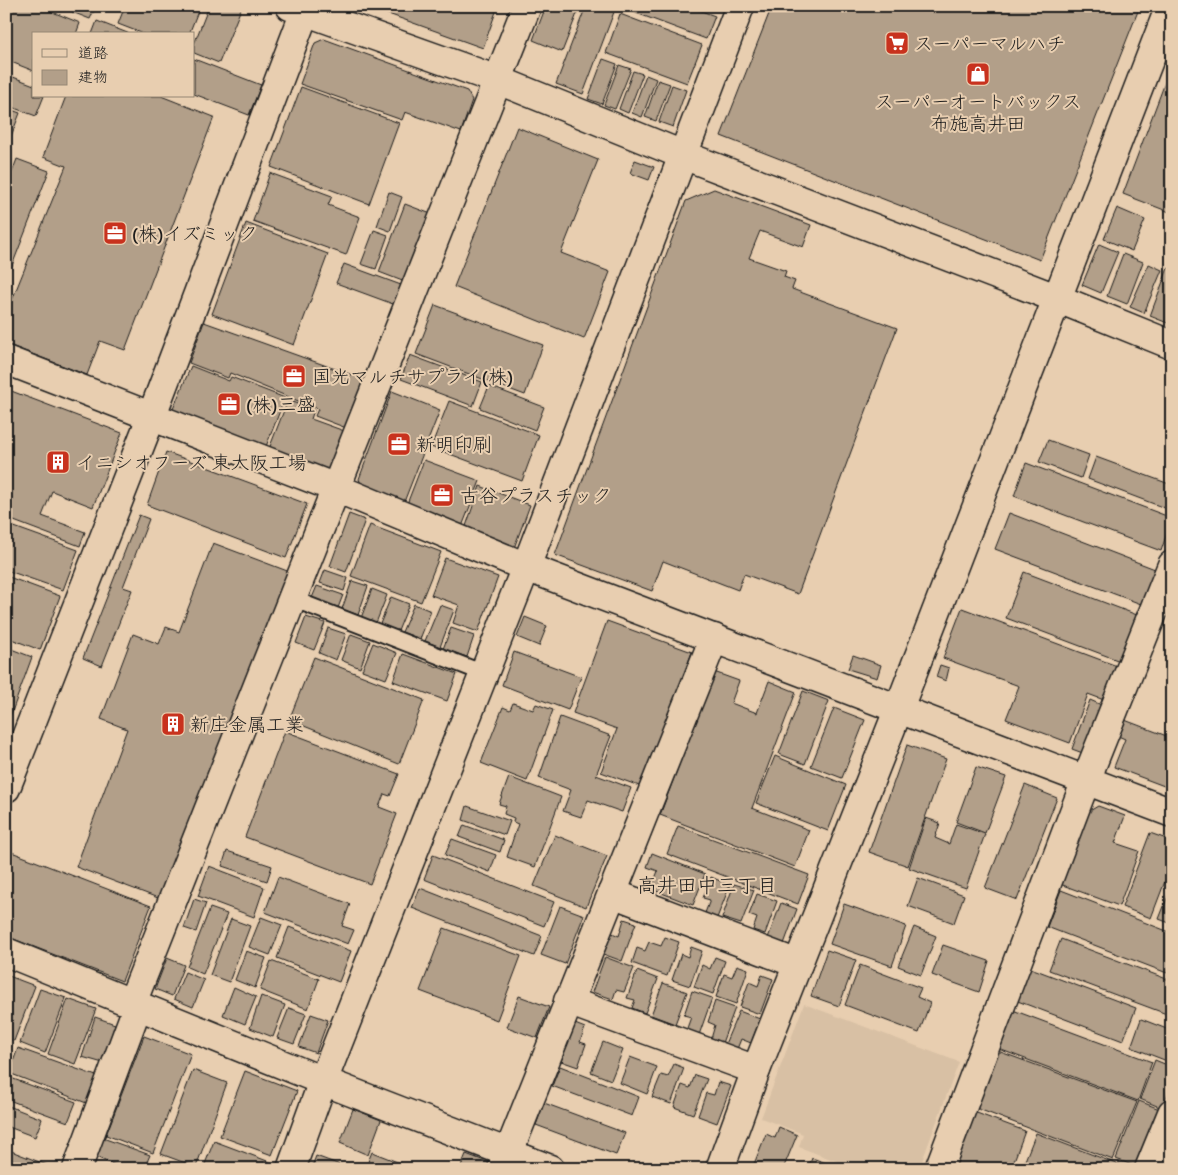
<svg xmlns="http://www.w3.org/2000/svg" width="1178" height="1175" viewBox="0 0 1178 1175" font-family="Itim,'Klee One',sans-serif">
<rect width="100%" height="100%" fill="#e8ceb0"/>
<filter id="ink" filterUnits="userSpaceOnUse"><feTurbulence type="fractalNoise" baseFrequency=".02" numOctaves="2"/><feDisplacementMap in="SourceGraphic" scale="10" xChannelSelector="R" yChannelSelector="G"/><feConvolveMatrix kernelMatrix="1 2 1 2 8 2 1 2 1" color-interpolation-filters="sRGB"/></filter>
<g filter="url(#ink)">
<path fill="#d8c0a4" d="M804 1004 959 1062 919 1169H857L799 1147 803 1134 761 1118Z"/>
<g fill="#b29f89" stroke="#1c1c1c">
<path d="M6 6H52L50 11 80 23 76 34H34V71L6 60Z"/>
<path d="M74 6H96L90 19 72 12Z"/>
<path d="M125 6H200L189 34H144L118 24Z"/>
<path d="M209 6H242L219 63 194 53V44Z"/>
<path d="M366 6H498L483 48Z"/>
<path d="M546 6H580L562 52 533 40Z"/>
<path d="M586 6H599L614 12 583 94 556 84Z"/>
<path d="M629 6H688L715 16 706 39 628 10Z"/>
<path d="M772 6H1140L1040 260 721 136Z"/>
<path d="M620 14 702 45 687 83 606 53Z"/>
<path d="M97 21 130 34H92Z"/>
<path d="M324 39 467 91 472 100 461 132 405 112 402 120 300 84 315 43Z"/>
<path d="M194 59 261 85 249 115 194 94Z"/>
<path d="M603 59 617 64 602 104 588 99Z"/>
<path d="M1172 64V213L1123 194Z"/>
<path d="M619 65 631 69 615 109 604 105Z"/>
<path d="M633 71 643 74 628 113 619 109Z"/>
<path d="M6 75 11 76 6 90Z"/>
<path d="M646 75 656 79 642 117 632 113Z"/>
<path d="M13 77 34 85V96H44L36 116 6 105V96Z"/>
<path d="M658 80 670 84 656 121 645 117Z"/>
<path d="M672 85 686 90 673 127 659 122Z"/>
<path d="M301 87 399 123 369 204 271 167Z"/>
<path d="M66 96H161L214 117 125 350 100 341 87 375 6 344V315L66 166 43 157Z"/>
<path d="M6 108 20 113 6 149Z"/>
<path d="M517 127 598 160 561 253 610 272 584 339 454 287Z"/>
<path d="M17 159 49 171 6 281V188Z"/>
<path d="M635 160 654 167 649 180 630 173Z"/>
<path d="M270 173 332 196 328 205 360 217 346 255 253 221Z"/>
<path d="M714 189 811 225 803 247 760 231 749 258 786 271 784 277 795 281 792 289 897 328 798 594 744 574 738 590 663 561 652 591 555 555 686 201Z"/>
<path d="M389 192 402 197 390 231 377 226Z"/>
<path d="M405 204 431 214 405 282 379 272Z"/>
<path d="M1117 208 1145 220 1132 251 1104 239Z"/>
<path d="M246 223 328 254 294 345 212 314Z"/>
<path d="M374 230 388 235 376 269 361 264Z"/>
<path d="M1099 244 1118 252 1101 293 1082 285Z"/>
<path d="M1123 254 1143 262 1127 304 1107 296Z"/>
<path d="M344 264 401 285 393 304 336 283Z"/>
<path d="M1149 264 1162 270 1144 313 1130 307Z"/>
<path d="M1168 268 1172 270V319L1170 324 1150 316Z"/>
<path d="M435 305 543 345 525 395 416 354Z"/>
<path d="M204 322 366 380 349 429 315 416 318 409 230 373 228 378 189 363Z"/>
<path d="M410 355 482 382 473 406 401 379Z"/>
<path d="M191 366 229 381 231 377 285 398 265 449 197 423 198 419 192 417 189 424 176 416 173 409Z"/>
<path d="M489 386 544 407 535 430 480 408Z"/>
<path d="M6 389 122 433 93 507 52 491 42 516 85 532 80 546 6 518Z"/>
<path d="M392 391 440 410 402 507 365 494 359 479Z"/>
<path d="M288 400 314 410 311 419 347 432 331 474 269 449Z"/>
<path d="M449 401 539 435 522 481 431 447Z"/>
<path d="M1048 440 1089 455 1081 478 1039 462Z"/>
<path d="M166 452 307 504 286 558 147 505Z"/>
<path d="M1096 457 1172 485V505L1170 510 1088 479Z"/>
<path d="M424 460 480 481 461 529 405 509Z"/>
<path d="M1026 463 1172 518 1161 551 1014 496Z"/>
<path d="M480 486 530 505 514 548 465 529Z"/>
<path d="M1009 513 1155 569 1141 604 995 549Z"/>
<path d="M349 514 365 520 346 572 330 566Z"/>
<path d="M139 515 149 519 123 587 132 590 102 666 83 658Z"/>
<path d="M6 524 78 550 63 590 6 570Z"/>
<path d="M370 525 441 552 421 602 351 576Z"/>
<path d="M213 543 290 572 166 901 76 867 127 729 101 719 133 634 159 644 166 627 179 632Z"/>
<path d="M445 558 498 577 478 632 453 623 459 605 431 595Z"/>
<path d="M325 570 348 578 344 591 320 583Z"/>
<path d="M1024 572 1137 615 1120 661 1006 618Z"/>
<path d="M6 576 60 596 40 650 6 637Z"/>
<path d="M352 581 368 586 358 615 342 609Z"/>
<path d="M317 586 343 595 338 608 312 598Z"/>
<path d="M372 589 387 595 376 623 361 618Z"/>
<path d="M391 597 409 604 398 631 380 624Z"/>
<path d="M414 604 431 611 420 639 402 632Z"/>
<path d="M440 605 454 610 440 647 425 641Z"/>
<path d="M962 608 1117 666 1104 700 1088 694 1070 743 1006 719 1019 686 943 658Z"/>
<path d="M306 617 325 623 314 650 296 643Z"/>
<path d="M525 617 547 626 539 646 517 637Z"/>
<path d="M607 621 692 652 642 787 601 772 617 729 573 713Z"/>
<path d="M328 628 346 634 336 660 319 653Z"/>
<path d="M451 628 474 636 467 657 443 649Z"/>
<path d="M351 634 370 641 360 668 341 660Z"/>
<path d="M373 643 397 653 386 679 362 670Z"/>
<path d="M6 647 32 657 6 728Z"/>
<path d="M514 652 581 677 568 710 502 685Z"/>
<path d="M403 654 457 674 447 701 393 681Z"/>
<path d="M853 655 881 665 877 678 848 669Z"/>
<path d="M314 657 424 700 399 764 289 720Z"/>
<path d="M940 665 949 668 946 681 936 677Z"/>
<path d="M714 672 739 681 731 703 757 713 769 681 796 692 752 808 809 830 795 867 660 815Z"/>
<path d="M803 691 829 701 805 764 779 754Z"/>
<path d="M1090 700 1106 707 1088 755 1072 749Z"/>
<path d="M513 703 533 710 536 704 553 710 527 781 481 763 503 707 510 710Z"/>
<path d="M834 708 865 720 842 778 811 766Z"/>
<path d="M560 717 611 736 596 775 631 788 622 812 588 800 581 817 563 811 571 790 539 778Z"/>
<path d="M1122 719 1172 738V789L1114 767 1125 739 1116 735Z"/>
<path d="M285 731 399 774 390 796 384 794 379 807 397 814 370 884 245 837Z"/>
<path d="M907 745 946 759 908 866 869 852Z"/>
<path d="M775 756 846 785 828 831 756 803Z"/>
<path d="M976 767 1006 777 985 833 956 822Z"/>
<path d="M509 777 561 797 535 867 507 857 518 824 513 822 514 818 504 814 506 806 499 804Z"/>
<path d="M1025 785 1057 798 1017 900 985 888Z"/>
<path d="M467 806 510 821 505 835 463 820Z"/>
<path d="M1098 806 1125 816 1115 843 1139 851 1119 906 1060 884 1088 812Z"/>
<path d="M926 818 940 823 935 838 949 844 956 824 985 834 966 888 909 868Z"/>
<path d="M464 825 504 840 500 852 459 837Z"/>
<path d="M678 826 809 875 798 904 667 854Z"/>
<path d="M1150 833 1172 841V863L1151 918 1122 907Z"/>
<path d="M555 835 607 856 586 907 534 886Z"/>
<path d="M452 839 496 855 490 872 445 855Z"/>
<path d="M9 851 151 906 122 981 6 936V858Z"/>
<path d="M227 851 272 866 267 881 222 866Z"/>
<path d="M652 853 705 874 693 905 651 889 658 871 647 867Z"/>
<path d="M433 855 554 902 544 926 424 879Z"/>
<path d="M209 866 264 887 254 917 198 896Z"/>
<path d="M278 877 350 904 342 926 354 930 348 944 265 912Z"/>
<path d="M711 877 730 885 717 918 705 913 710 900 703 898Z"/>
<path d="M918 878 964 895 954 923 908 906Z"/>
<path d="M734 884 754 890 741 924 722 918Z"/>
<path d="M1172 886V924L1159 919Z"/>
<path d="M420 888 542 936 534 956 412 908Z"/>
<path d="M1061 890 1172 933V961L1167 973 1047 927Z"/>
<path d="M757 894 777 901 765 934 753 930 757 918 749 915Z"/>
<path d="M194 899 206 903 196 932 184 928Z"/>
<path d="M781 903 797 909 784 944 768 938Z"/>
<path d="M844 904 906 926 892 966 830 944Z"/>
<path d="M560 906 584 915 565 964 541 955Z"/>
<path d="M210 908 227 914 203 974 187 967Z"/>
<path d="M261 917 282 925 270 955 249 947Z"/>
<path d="M231 919 250 926 229 982 210 975Z"/>
<path d="M624 919 636 923 622 961 603 954 610 932 619 936Z"/>
<path d="M289 927 351 951 339 982 277 958Z"/>
<path d="M914 927 936 936 921 975 898 966Z"/>
<path d="M444 928 521 956 497 1020 420 991Z"/>
<path d="M665 937 679 942 667 976 632 963 637 948 645 951 649 942 661 946Z"/>
<path d="M1061 939 1172 981V1016L1049 970Z"/>
<path d="M943 945 989 961 979 992 932 975Z"/>
<path d="M691 947 702 951 690 986 672 980 681 954 688 957Z"/>
<path d="M827 950 856 960 839 1006 811 996Z"/>
<path d="M246 951 266 958 255 988 235 980Z"/>
<path d="M605 957 634 968 624 992 616 990 613 999 592 992Z"/>
<path d="M715 957 725 961 713 994 694 987 702 965 710 969Z"/>
<path d="M167 958 184 965 172 996 155 989Z"/>
<path d="M271 961 319 979 308 1009 260 990Z"/>
<path d="M737 965 748 969 736 1004 716 997 724 974 732 977Z"/>
<path d="M860 965 921 988 917 997 930 1003 919 1033 845 1005Z"/>
<path d="M1028 967 1136 1008 1123 1041 1015 1000Z"/>
<path d="M637 971 658 979 645 1013 632 1008 635 1000 627 998Z"/>
<path d="M185 972 204 980 193 1007 174 999Z"/>
<path d="M6 975 35 986 14 1041 6 1038Z"/>
<path d="M762 975 773 979 760 1014 740 1007 749 982 758 986Z"/>
<path d="M663 983 687 992 675 1024 651 1015Z"/>
<path d="M234 987 256 997 245 1024 223 1015Z"/>
<path d="M40 989 66 998 45 1053 20 1043Z"/>
<path d="M692 991 712 998 699 1035 686 1031 691 1017 684 1015Z"/>
<path d="M261 996 285 1005 273 1037 250 1028Z"/>
<path d="M519 996 549 1007 537 1038 507 1027Z"/>
<path d="M68 999 96 1009 75 1064 48 1054Z"/>
<path d="M715 1001 735 1008 722 1043 711 1039 715 1025 708 1022Z"/>
<path d="M289 1008 306 1014 294 1044 277 1038Z"/>
<path d="M1010 1009 1152 1062 1138 1101 996 1048Z"/>
<path d="M739 1011 760 1019 751 1043 741 1039 737 1049 725 1044Z"/>
<path d="M311 1014 328 1020 316 1053 299 1047Z"/>
<path d="M95 1017 115 1024 103 1063 82 1057Z"/>
<path d="M1141 1019 1172 1031V1049L1167 1061 1131 1047Z"/>
<path d="M575 1024 585 1028 580 1042 586 1044 578 1067 561 1061Z"/>
<path d="M144 1036 191 1054 153 1153 106 1135Z"/>
<path d="M603 1042 623 1050 611 1080 591 1072Z"/>
<path d="M6 1043 12 1045 6 1060Z"/>
<path d="M18 1048 99 1077 89 1104 9 1073Z"/>
<path d="M995 1050 1137 1102 1113 1160 973 1107Z"/>
<path d="M630 1057 657 1067 647 1094 620 1083Z"/>
<path d="M1155 1060 1172 1067V1083L1162 1108 1140 1099Z"/>
<path d="M674 1064 684 1068 671 1104 652 1097 661 1075 668 1077Z"/>
<path d="M560 1066 639 1097 632 1116 552 1086Z"/>
<path d="M193 1070 227 1083 196 1167 161 1154Z"/>
<path d="M245 1071 297 1091 272 1155 220 1136Z"/>
<path d="M695 1075 707 1079 693 1114 674 1107 682 1085 690 1088Z"/>
<path d="M8 1077 76 1102 68 1122 6 1099Z"/>
<path d="M718 1082 731 1086 717 1123 698 1116 706 1093 714 1095Z"/>
<path d="M1139 1101 1162 1110 1140 1168 1116 1159Z"/>
<path d="M544 1103 625 1133 616 1155 536 1125Z"/>
<path d="M6 1105 42 1119 35 1137 6 1126Z"/>
<path d="M353 1109 381 1120 368 1155 340 1143Z"/>
<path d="M974 1112 1025 1131 1011 1169H953Z"/>
<path d="M779 1127 797 1135 783 1169H752L766 1134 775 1138Z"/>
<path d="M1036 1133 1130 1169H1039L1024 1163Z"/>
<path d="M100 1137 150 1155 144 1169H125L93 1156Z"/>
<path d="M214 1141 270 1162 267 1169H203Z"/>
<path d="M6 1149 47 1165 46 1169H6Z"/>
<path d="M372 1152 415 1169H365Z"/>
<path d="M466 1154 490 1163 487 1169H460Z"/>
<path d="M316 1156 351 1169H311Z"/>
<path d="M812 1158 843 1169H808Z"/>
</g>
<g fill="none" stroke-linecap="round" stroke-linejoin="round">
<g stroke="#1c1c1c" stroke-width="19">
<g id="service">
<path d="M293 599 483 673"/>
<path d="M1153 1159 1172 1166"/>
</g>
</g>
<g stroke="#1c1c1c" stroke-width="31">
<g id="minor">
<path d="M290 6 498 80 683 155 1056 298 1172 345"/>
<path d="M6 360 336 488 526 567 1172 813"/>
<path d="M6 788 152 415 307 6"/>
<path d="M612 893 798 964"/>
<path d="M6 952 323 1081 550 1169"/>
<path d="M568 1001 756 1070"/>
<path d="M132 1003 527 6"/>
<path d="M77 1169 138 1005"/>
<path d="M291 1169 323 1081 526 567 740 6"/>
<path d="M502 1169 714 638"/>
<path d="M720 1169 756 1070 899 708 1170 6"/>
<path d="M939 1169 1086 780 1172 565"/>
<path d="M1149 1169 1172 1113"/>
</g>
</g>
<use href="#service" stroke="#e8ceb0" stroke-width="15"/>
<use href="#minor" stroke="#e8ceb0" stroke-width="28"/>
</g>
</g>
<defs>
<g id="supermarket-square" transform="scale(1.25)"><rect x="-9" y="-9" width="18" height="18" rx="4" fill="#c8321e" stroke="#e8ceb0"/><path d="M-6-5.5h2.5l.6 2H6L4.5 2H-2.5L-4.4-4H-6ZM-1.5 3.2a1.3 1.3 0 1 0 .1 0ZM3 3.2a1.3 1.3 0 1 0 .1 0Z" fill="#fff"/></g>
<g id="shop-square" transform="scale(1.25)"><rect x="-9" y="-9" width="18" height="18" rx="4" fill="#c8321e" stroke="#e8ceb0"/><path d="M-5-2.5h2.3a2.7 3.5 0 0 1 5.4 0H5L5.5 6h-11ZM-1.5-2.5h3a1.5 2.3 0 0 0-3 0Z" fill="#fff"/></g>
<g id="office-square" transform="scale(1.25)"><rect x="-9" y="-9" width="18" height="18" rx="4" fill="#c8321e" stroke="#e8ceb0"/><path d="M-6-3h4V-5.5h4V-3h4V5H-6ZM-1-4.5V-3h2v-1.5ZM-6 0V1H6V0Z" fill="#fff"/></g>
<g id="building-square" transform="scale(1.25)"><rect x="-9" y="-9" width="18" height="18" rx="4" fill="#c8321e" stroke="#e8ceb0"/><path d="M-4-6H4V6H1V3H-1V6H-4ZM-2.5-4.3h1.7v1.8h-1.7ZM.8-4.3h1.7v1.8H.8ZM-2.5-1h1.7V.8h-1.7ZM.8-1h1.7V.8H.8Z" fill="#fff"/></g>
</defs>
<g fill-rule="evenodd">
<use href="#supermarket-square" x="897" y="43"/>
<use href="#shop-square" x="978" y="74"/>
<use href="#office-square" x="115" y="233"/>
<use href="#office-square" x="294" y="376"/>
<use href="#office-square" x="229" y="404"/>
<use href="#office-square" x="399" y="444"/>
<use href="#building-square" x="58" y="462"/>
<use href="#office-square" x="442" y="495"/>
<use href="#building-square" x="173" y="724"/>
</g>
<g text-anchor="middle" stroke-width="4" stroke-linejoin="round" paint-order="stroke">
<g font-size="19" fill="#1c1c1c" stroke="#e8ceb0" text-anchor="start">
<text x="914" y="50">スーパーマルハチ</text>
<text x="978" y="108" text-anchor="middle">スーパーオートバックス<tspan x="978" dy="22">布施高井田</tspan></text>
<text x="132" y="240">(株)イズミック</text>
<text x="312" y="383">国光マルチサプライ(株)</text>
<text x="246" y="411">(株)三盛</text>
<text x="416" y="451">新明印刷</text>
<text x="76" y="469">イニシオフーズ 東大阪工場</text>
<text x="460" y="502">古谷プラスチック</text>
<text x="190" y="731">新庄金属工業</text>
</g>
<g font-size="20" fill="#1c1c1c" stroke="#e8ceb0">
<text x="707" y="892">高井田中三丁目</text>
</g>
</g>
<rect width="1178" height="1175" fill="none" stroke="#e8ceb0" stroke-width="25"/>
<rect x="12" y="12" width="1153" height="1150" fill="none" stroke="#1c1c1c" stroke-width="2" filter="url(#ink)"/>
<rect x="32" y="32" width="162" height="65" fill="#e8ceb0" stroke="#968775"/>
<rect x="42" y="49" width="25" height="8" fill="#e8ceb0" stroke="#968775"/>
<text x="78" y="58" font-size="15" fill="#1c1c1c">道路</text>
<rect x="42" y="70" width="25" height="15" fill="#b29f89" stroke="#968775"/>
<text x="78" y="82" font-size="15" fill="#1c1c1c">建物</text>
</svg>
